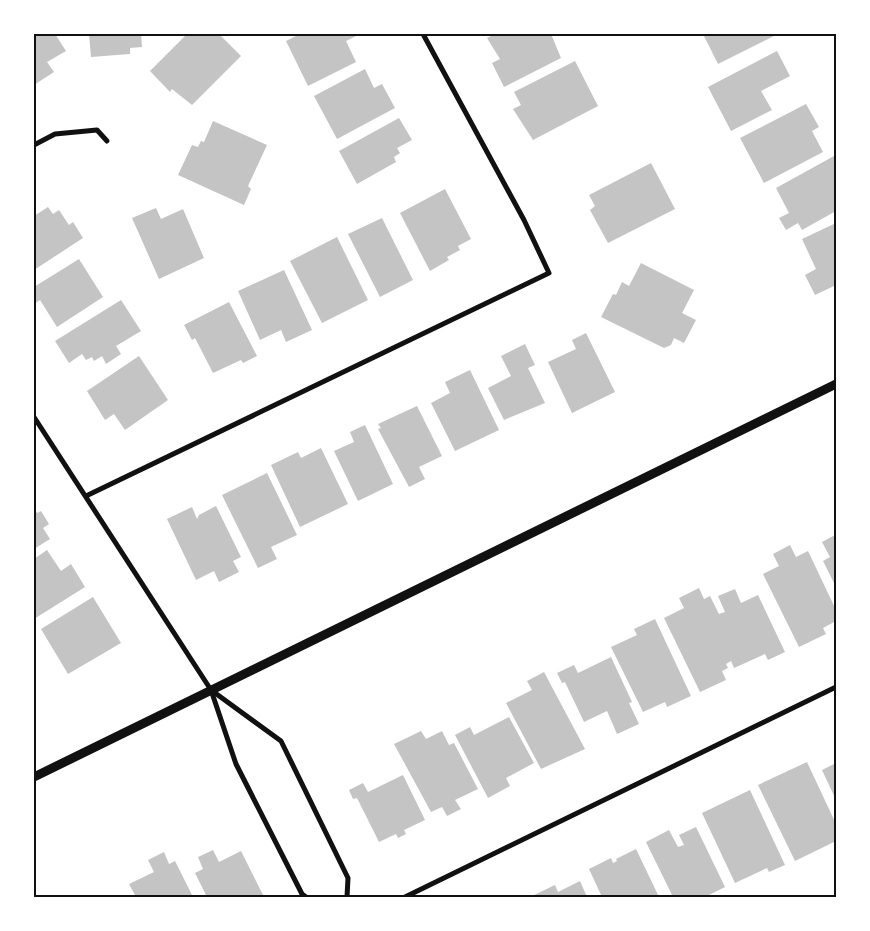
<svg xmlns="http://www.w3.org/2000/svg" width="870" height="931" viewBox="0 0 870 931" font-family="Karla,sans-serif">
<rect width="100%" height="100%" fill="#fff"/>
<g fill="#c4c4c4">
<path d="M34 34H55L66 51 47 62 54 72 34 85Z"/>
<path d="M89 34H141L142 47 130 48V54L91 57Z"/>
<path d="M187 34H219L241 56 192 105 172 89 170 92 150 71Z"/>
<path d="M300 34H355L356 36 346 41 356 62 308 86 286 41Z"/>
<path d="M495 34H551L561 58 504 87 492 63 500 59 487 38Z"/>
<path d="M703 34H778L718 64Z"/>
<path d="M777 51 790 76 761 91 772 110 731 131 708 87Z"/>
<path d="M575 61 598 106 533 140 513 109 521 105 514 92Z"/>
<path d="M365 69 374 88 382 84 395 108 337 139 314 96Z"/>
<path d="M806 104 819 127 812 131 823 152 764 183 740 138Z"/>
<path d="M399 118 412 140 397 148 400 153 394 157 396 162 357 184 339 151Z"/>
<path d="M213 121 267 145 248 186 251 189 244 205 178 175 192 145 198 147 201 141 204 142Z"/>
<path d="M834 156 836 160V211L802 230 798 223 786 230 779 218 789 213 776 188Z"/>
<path d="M651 163 675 209 608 243 590 210 595 206 589 195Z"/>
<path d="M445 189 471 239 458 246 460 250 447 257 449 260 430 271 400 213Z"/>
<path d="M48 207 53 214 59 210 69 225 73 222 83 238 34 270V216Z"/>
<path d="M156 208 161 219 183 209 204 258 159 279 132 218Z"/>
<path d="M382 218 413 280 380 297 348 234Z"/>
<path d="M836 223V285L815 295 805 275 816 269 802 239Z"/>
<path d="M337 237 368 300 322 323 290 261Z"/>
<path d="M79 259 103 297 57 327 40 300 34 304V287Z"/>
<path d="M641 263 694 290 682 313 696 320 684 343 674 338 671 345 664 348 601 317 613 294 616 295 622 282 629 286Z"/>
<path d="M284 270 312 330 286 342 281 330 260 340 238 291Z"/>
<path d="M121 300 141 331 116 346 121 354 106 364 102 356 94 361 92 357 86 360 82 354 69 363 55 341Z"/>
<path d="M229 302 257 356 243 363 241 360 213 373 195 338 192 340 184 325Z"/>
<path d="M586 333 615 392 572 413 548 362 576 349 572 340Z"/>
<path d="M525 344 535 365 528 368 545 403 504 420 488 388 511 376 501 356Z"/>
<path d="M139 356 168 400 125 430 114 414 105 420 87 391Z"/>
<path d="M470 370 499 430 455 451 431 403 450 393 445 382Z"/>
<path d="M417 406 442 456 419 467 425 479 409 487 378 429 381 428 378 424Z"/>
<path d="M365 425 393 484 358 501 334 451 354 442 350 432Z"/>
<path d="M321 448 348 504 300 527 271 465 298 452 301 458Z"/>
<path d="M267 473 297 535 271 547 277 559 258 568 222 495Z"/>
<path d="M216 506 241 557 233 561 239 572 219 582 214 571 196 580 167 519 192 507 197 519 199 515Z"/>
<path d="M34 508 37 513 41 511 49 524 43 528 50 539 34 549Z"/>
<path d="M836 531V587L823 561 830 557 822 542 835 535 834 533Z"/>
<path d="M790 545 796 557 808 551 836 610V621L823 628 826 634 799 647 763 574 779 566 773 554Z"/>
<path d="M47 550 61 571 71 564 85 587 34 619V559Z"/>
<path d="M699 588 704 599 710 596 719 614 725 612 718 596 735 589 741 603 758 595 785 652 768 660 765 654 734 668 731 661 726 664 728 668 722 671 726 680 700 692 664 618 684 608 679 598Z"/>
<path d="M93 597 121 643 68 674 41 629Z"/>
<path d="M655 619 691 696 667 707 665 702 643 712 611 647 637 635 634 629Z"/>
<path d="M611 657 632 702 629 703 639 724 617 734 607 711 584 722 565 682 562 683 557 673 574 665 578 673Z"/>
<path d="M544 672 585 749 541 769 506 703 532 690 527 681Z"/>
<path d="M509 717 534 763 506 778 510 786 488 798 455 735 470 727 474 735Z"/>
<path d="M421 731 426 739 442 731 449 745 454 743 478 789 455 800 461 809 447 816 442 807 431 812 394 744Z"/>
<path d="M807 762 836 824V841L795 861 758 785Z"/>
<path d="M836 763V800L822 770Z"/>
<path d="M403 775 425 820 404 830 406 834 398 838 396 834 379 842 357 798 353 799 349 790 363 783 368 792Z"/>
<path d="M750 790 785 865 769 872 767 868 735 883 702 813Z"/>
<path d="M696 827 725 887 705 897H673L646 842 669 830 678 847 684 845 679 835Z"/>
<path d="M636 849 659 897H602L589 869 611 858 613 863 617 861 616 859Z"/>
<path d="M213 850 219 862 241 851 264 897H207L195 873 203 869 198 857Z"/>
<path d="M164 852 169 864 175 861 193 897H136L129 884 154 872 148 860Z"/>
<path d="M580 881 587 897H530L555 885 558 892Z"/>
</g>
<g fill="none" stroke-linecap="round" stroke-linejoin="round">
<g stroke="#111" stroke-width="5">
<path d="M34 145 55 134 97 130 107 141"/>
<path d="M34 417 211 690 236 764 302 894 306 897"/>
<path d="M86 496 549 273 524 220 423 34"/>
<path d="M211 690 281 741 348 878 347 897"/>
<path d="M405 897 836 687"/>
</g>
<path stroke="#111" stroke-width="9" d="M34 777 836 384"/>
</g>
<rect width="870" height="931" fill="none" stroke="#ffffff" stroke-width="70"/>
<rect x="35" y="35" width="800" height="861" fill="none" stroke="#111" stroke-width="2"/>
</svg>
